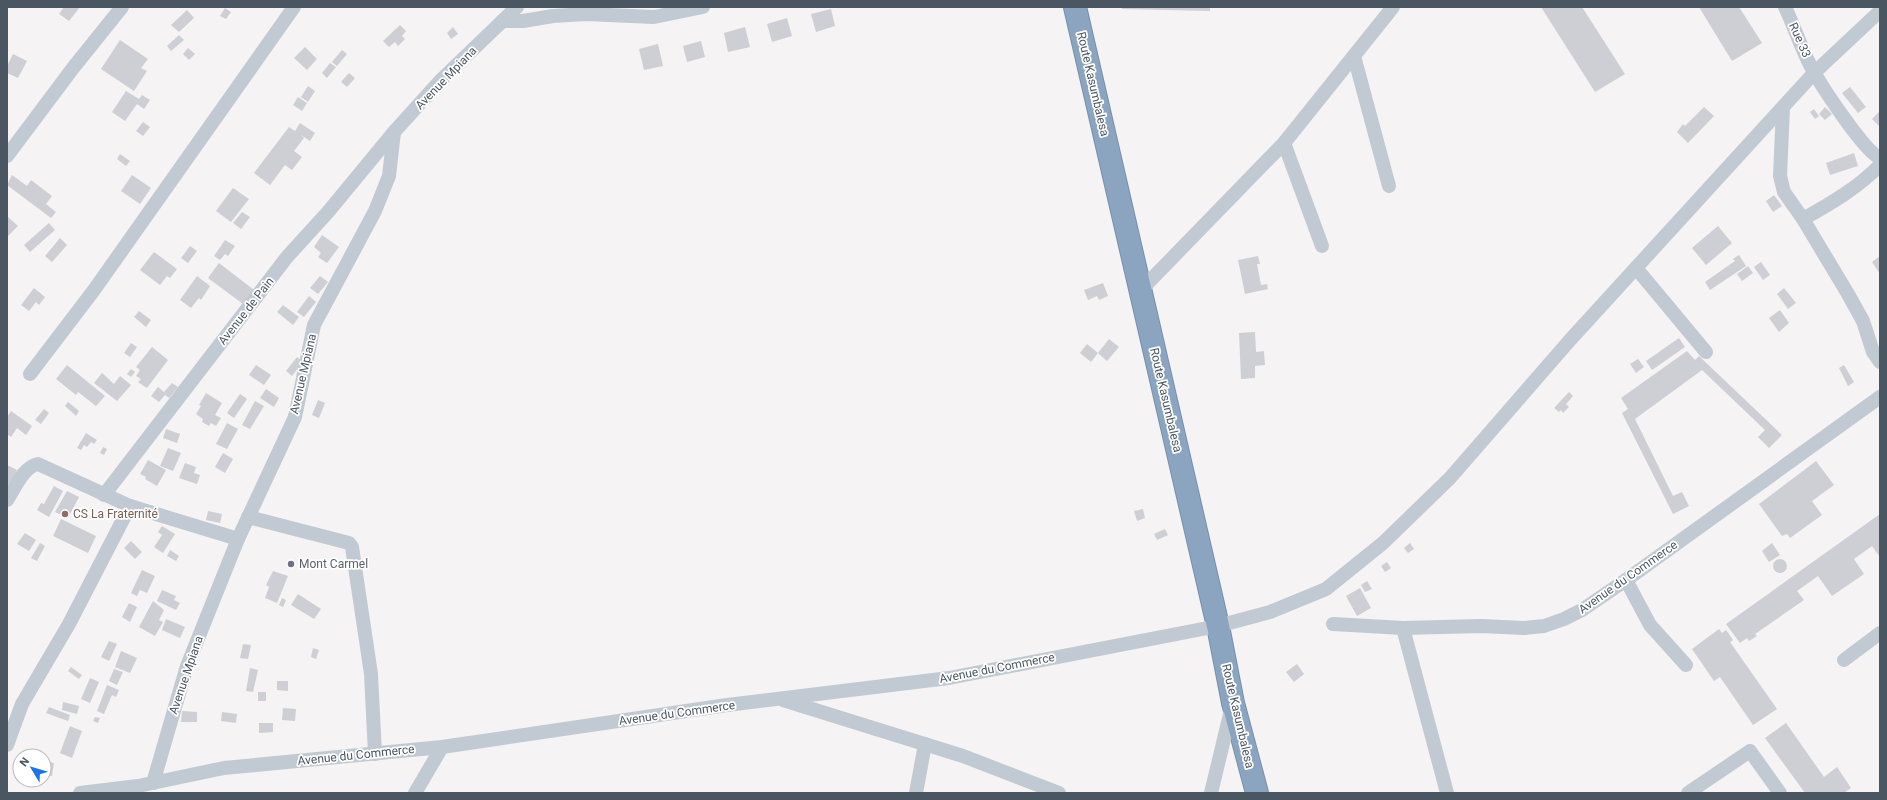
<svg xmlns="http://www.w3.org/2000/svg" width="1887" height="800" viewBox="0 0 1887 800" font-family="Roboto,sans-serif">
<rect width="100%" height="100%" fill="#f5f3f3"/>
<g fill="#cdcfd5">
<path d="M64 7H80L69 21 59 14Z"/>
<path d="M1122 7H1210V11L1122 9Z"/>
<path d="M1541 7H1582L1625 74 1595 92Z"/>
<path d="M1699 7H1739L1762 43 1732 61Z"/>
<path d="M225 8 231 12 226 19 220 16Z"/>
<path d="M831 9 835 26 816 32 811 14Z"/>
<path d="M187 10 194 18 179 32 171 25Z"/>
<path d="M787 18 792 36 772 42 767 24Z"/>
<path d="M400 25 406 31 402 36 405 39 398 46 395 42 389 47 383 41Z"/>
<path d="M453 27 458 34 451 39 447 33Z"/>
<path d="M745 27 750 47 728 52 724 33Z"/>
<path d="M179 35 184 40 171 51 167 46Z"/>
<path d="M120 40 148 59 141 68 147 71 134 91 101 69Z"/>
<path d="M701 41 705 57 687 62 683 46Z"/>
<path d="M658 44 663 66 644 70 639 49Z"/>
<path d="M305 47 317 59 307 70 294 58Z"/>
<path d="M188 48 195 54 189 60 183 54Z"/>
<path d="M342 50 347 54 337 66 332 62Z"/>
<path d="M13 54 27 61 18 78 7 73V66Z"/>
<path d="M330 63 336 67 327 78 322 73Z"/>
<path d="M349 73 355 78 347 87 341 82Z"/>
<path d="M308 86 315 91 308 102 301 97Z"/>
<path d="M1850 87 1866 107 1858 113 1842 93Z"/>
<path d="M126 91 139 99 142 95 150 100 144 109 137 104 125 121 112 112Z"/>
<path d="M298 97 307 103 302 111 293 105Z"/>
<path d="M1704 107 1714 116 1688 143 1677 132 1683 124 1685 126Z"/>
<path d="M1825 107 1832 114 1825 120 1819 114Z"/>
<path d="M1814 109 1819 116 1815 119 1810 112Z"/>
<path d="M1880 111V127L1872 119Z"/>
<path d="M143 122 150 127 143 136 136 131Z"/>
<path d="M300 123 315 133 310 141 301 135 304 138 294 151 302 157 292 170 285 165 270 185 254 173 289 127 295 131Z"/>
<path d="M1854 153 1858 166 1830 175 1826 163Z"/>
<path d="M120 154 130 161 126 166 117 159Z"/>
<path d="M12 175 27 186 31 180 52 196 46 204 56 212 51 218 7 185Z"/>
<path d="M132 175 151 188 140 204 121 191Z"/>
<path d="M233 188 249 199 231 222 216 211Z"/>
<path d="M1774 195 1782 206 1773 212 1766 201Z"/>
<path d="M242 212 250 217 241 229 233 223Z"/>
<path d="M7 216 18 226 8 236 7 235Z"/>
<path d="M49 223 55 230 30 252 24 245Z"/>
<path d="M1718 226 1732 243 1706 265 1692 248Z"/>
<path d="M322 235 339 247 327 263 318 257 321 253 314 247Z"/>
<path d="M60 238 67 245 52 262 45 256Z"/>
<path d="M225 240 235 246 228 256 225 254 220 260 214 256Z"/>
<path d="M190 246 197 251 188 263 181 258Z"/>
<path d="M154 252 177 269 170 278 167 276 160 285 140 270Z"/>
<path d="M1739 255 1746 266 1710 290 1705 282 1735 261 1733 259Z"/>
<path d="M1258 256 1260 264H1257L1261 285 1267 284 1268 289 1245 294 1238 260Z"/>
<path d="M1880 256V274L1872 262Z"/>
<path d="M1761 262 1770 275 1763 280 1754 267Z"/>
<path d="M219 263 254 290 243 304 208 278Z"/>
<path d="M1748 266 1753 273 1742 281 1737 274Z"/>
<path d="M197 276 210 286 201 300 199 298 191 308 180 300Z"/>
<path d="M320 276 328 282 318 294 310 288Z"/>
<path d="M1103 283 1108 296 1099 300 1097 296 1088 300 1084 290Z"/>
<path d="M34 288 45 297 39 305 36 302 29 311 21 305Z"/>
<path d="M1784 288 1796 303 1788 309 1777 294Z"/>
<path d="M309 296 316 302 304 317 297 312Z"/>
<path d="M283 305 299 317 293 325 277 312Z"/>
<path d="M1780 310 1789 323 1779 332 1769 318Z"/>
<path d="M139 311 151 320 146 327 134 317Z"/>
<path d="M1255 332 1256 352 1264 351 1265 365 1255 366V378L1241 379 1239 333Z"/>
<path d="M1679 338 1685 347 1652 370 1646 361Z"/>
<path d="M1109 339 1119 347 1107 361 1098 353 1091 362 1080 353 1087 344 1098 353Z"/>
<path d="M131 343 137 347 130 357 124 353Z"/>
<path d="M152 347 168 360 147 388 138 382 141 379 136 376 140 370 136 367Z"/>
<path d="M1687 351 1695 360 1699 356 1782 435 1769 448 1758 437 1765 430 1702 370 1635 419 1673 496 1682 492 1689 506 1673 514 1622 413 1628 409 1621 398Z"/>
<path d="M297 357 303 362 292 376 286 371Z"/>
<path d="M1638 359 1644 367 1636 373 1630 364Z"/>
<path d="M67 365 105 396 96 406 78 392 76 395 56 379Z"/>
<path d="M256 365 271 375 264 385 249 375Z"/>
<path d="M1844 365 1854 382 1848 386 1839 368Z"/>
<path d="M131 369 135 372 131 377 127 374Z"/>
<path d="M102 373 114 384 120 376 131 385 117 401 94 383Z"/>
<path d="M172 383 178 387 169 398 165 395 159 402 151 396 158 387 164 392Z"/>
<path d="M266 389 279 398 274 407 260 398Z"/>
<path d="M1569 392 1573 396 1566 404 1569 407 1563 413 1561 410 1559 412 1554 408Z"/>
<path d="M206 393 222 403 215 415 221 418 216 426 211 423 209 426 202 422 203 419 196 414 201 406 199 405Z"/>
<path d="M240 394 247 399 234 418 227 413Z"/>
<path d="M318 400 325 403 319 418 312 415Z"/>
<path d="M255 401 264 406 250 429 242 425Z"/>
<path d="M68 402 79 411 76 416 65 406Z"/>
<path d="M44 409 49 413 41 424 35 420Z"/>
<path d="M11 411 32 426 26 435 17 428 11 437 7 434V417Z"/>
<path d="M227 423 238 429 227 449 216 444Z"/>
<path d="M166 429 180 434 177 443 163 438Z"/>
<path d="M86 433 97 440 94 444 91 442 87 447 84 445 81 450 77 448Z"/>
<path d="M103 447 107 449 104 455 100 453Z"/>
<path d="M168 448 181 453 173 471 160 466Z"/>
<path d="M223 453 233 459 225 473 215 467Z"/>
<path d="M148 460 166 470 157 486 145 479 146 477 140 474Z"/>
<path d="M1816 461 1834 485 1812 501 1822 515 1790 538 1787 534 1782 536 1759 504Z"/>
<path d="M185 463 196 467 194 473 200 475 197 484 179 478Z"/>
<path d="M7 465 17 470 10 484 7 483Z"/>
<path d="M54 486 63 491 49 517 37 510 41 503 44 504Z"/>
<path d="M67 491 79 497 68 518 55 512Z"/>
<path d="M1143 509 1145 518 1137 521 1134 511Z"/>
<path d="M208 511 222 514 220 523 206 520Z"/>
<path d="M1880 514V557L1872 546 1854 559 1864 574 1832 596 1818 576 1797 591 1804 600 1755 634 1757 636 1749 641 1747 638 1740 643 1726 624Z"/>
<path d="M61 519 96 536 88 553 53 536Z"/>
<path d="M162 526 175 534 163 553 154 547 162 535 158 532Z"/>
<path d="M1165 529 1168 535 1157 540 1154 534Z"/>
<path d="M25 533 36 540 29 551 17 544Z"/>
<path d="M131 541 142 552 135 559 124 548Z"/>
<path d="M40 543 45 546 37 561 31 558Z"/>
<path d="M1410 543 1414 549 1408 553 1404 548Z"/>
<path d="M1772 543 1780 555 1769 562 1762 551Z"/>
<path d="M170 550 179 556 176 561 167 556Z"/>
<circle cx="1780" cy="566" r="7"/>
<path d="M1387 562 1391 568 1385 572 1381 566Z"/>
<path d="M142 570 155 576 147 593 140 590 137 596 131 593Z"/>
<path d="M273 571 288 576 277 603 265 598 269 587 266 585Z"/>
<path d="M1367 581 1372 589 1365 592 1361 585Z"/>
<path d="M1360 588 1371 608 1357 616 1346 596Z"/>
<path d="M162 590 176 596 174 600 180 603 176 610 157 601Z"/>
<path d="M298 594 321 609 314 619 291 605Z"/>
<path d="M282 598 286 600 283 607 279 605Z"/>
<path d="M153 601 164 610 159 620 163 622 155 636 139 627Z"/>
<path d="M129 603 137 607 130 622 122 617Z"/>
<path d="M166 619 185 627 180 638 162 630Z"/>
<path d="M1719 629 1722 633 1726 630 1733 640 1730 642 1777 709 1753 725 1720 677 1714 681 1692 649Z"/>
<path d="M109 641 117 644 109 661 101 657Z"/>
<path d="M243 644 251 645 248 659 240 658Z"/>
<path d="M313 648 319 650 316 659 311 657Z"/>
<path d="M121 651 137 658 130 673 115 667Z"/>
<path d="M1297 664 1304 674 1294 682 1286 672Z"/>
<path d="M71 667 82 675 79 679 68 671Z"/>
<path d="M250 668 258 670 253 692 246 691Z"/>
<path d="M114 669 123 672 117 685 109 681Z"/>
<path d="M90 678 99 682 90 703 81 699Z"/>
<path d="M277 681H288V691L277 690Z"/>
<path d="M107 685 119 690 116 697 112 695 104 714 97 711Z"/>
<rect x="258" y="692" width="8" height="9"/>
<path d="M63 702 79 706 77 714 62 710Z"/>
<path d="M49 707 70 715 68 721 46 713Z"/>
<path d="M283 708 296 709 295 721 282 720Z"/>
<path d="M182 711 197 712V722H181Z"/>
<path d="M222 712 237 714 236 723 221 721Z"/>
<path d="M95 717 100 718 98 723 93 721Z"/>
<path d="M259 723H273V732L259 733Z"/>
<path d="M1786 723 1824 777 1837 767 1851 788 1844 793H1805L1765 738Z"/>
<path d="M70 726 82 731 72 758 60 753Z"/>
<path d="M44 761 54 763 52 776 44 775Z"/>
</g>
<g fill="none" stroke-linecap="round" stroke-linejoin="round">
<g stroke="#7690ad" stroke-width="24">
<path id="highway" d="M1075 7 1218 626 1233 703 1257 793"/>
</g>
<g stroke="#c1cad2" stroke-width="14">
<path d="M1785 7C1795 28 1803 54 1815 74 1825 91 1865 152 1880 158"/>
<path d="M502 21H523L553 16 586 14 654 17 703 7"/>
<path d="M1354 56 1389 186"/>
<path d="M1783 108 1780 176 1784 192 1803 219 1848 294 1863 321 1873 352 1880 362"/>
<path d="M1284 143 1322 246"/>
<path d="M7 156 73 68 122 7"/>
<path d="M1803 219C1830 204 1859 187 1880 165"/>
<path d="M1636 268 1706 352"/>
<path d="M1140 291 1284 143 1393 7"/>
<path d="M30 374 94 290 294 7"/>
<path d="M104 495 287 257 328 212 394 132"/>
<path d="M7 500C15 488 23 467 38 464L130 506 238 539"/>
<path d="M248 517 349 543 352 547 371 674 375 754"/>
<path d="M1626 580 1650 625 1686 665"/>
<path d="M1333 624 1403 628 1481 626 1524 628 1544 626 1564 619 1582 610 1626 580 1880 397"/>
<path d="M1403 628 1447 793"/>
<path d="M1844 660 1880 633"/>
<path d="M783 700 963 756 1059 793"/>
<path d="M7 745 22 704 69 624 130 506"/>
<path d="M153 783 187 666 238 539 295 417 314 325 375 211 389 176 394 132 441 80 517 7"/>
<path d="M80 793 138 786 224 768 442 747 727 705 949 678 1218 626 1270 612 1326 589 1383 543 1450 478 1570 340 1814 73 1880 11"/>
<path d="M415 793 442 747"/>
<path d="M916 793 925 744"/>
<path d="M1211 793 1232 706"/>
<path d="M1688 793 1750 751 1780 793"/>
</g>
<use href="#highway" stroke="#8ba5c1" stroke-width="22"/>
</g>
<circle fill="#8d6e63" stroke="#fff" stroke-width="1.5" cx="65" cy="514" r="4"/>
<circle fill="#6b7280" stroke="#fff" stroke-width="1.5" cx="291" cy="564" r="4"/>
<g text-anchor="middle" stroke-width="3.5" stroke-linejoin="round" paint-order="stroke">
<g font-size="12" fill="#4a5661" stroke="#fff">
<text transform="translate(1800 40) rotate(66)" y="4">Rue 33</text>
<text transform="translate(446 78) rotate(-46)" y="4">Avenue Mpiana</text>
<text transform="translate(1093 84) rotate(77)" y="4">Route Kasumbalesa</text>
<text transform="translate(246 311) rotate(-52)" y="4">Avenue de Pain</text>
<text transform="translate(303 374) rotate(-77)" y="4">Avenue Mpiana</text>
<text transform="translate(1166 400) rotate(77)" y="4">Route Kasumbalesa</text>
<text transform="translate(1628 577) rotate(-35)" y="4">Avenue du Commerce</text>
<text transform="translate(997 668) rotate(-11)" y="4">Avenue du Commerce</text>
<text transform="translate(186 675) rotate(-71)" y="4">Avenue Mpiana</text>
<text transform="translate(677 713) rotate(-8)" y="4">Avenue du Commerce</text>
<text transform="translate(1238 716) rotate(77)" y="4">Route Kasumbalesa</text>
<text transform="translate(356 755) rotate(-6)" y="4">Avenue du Commerce</text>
</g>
<g font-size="12" fill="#785e54" stroke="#fff" text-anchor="start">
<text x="73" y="518">CS La Fraternité</text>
</g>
<g font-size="12" fill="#5b616d" stroke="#fff" text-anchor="start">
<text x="299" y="568">Mont Carmel</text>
</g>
</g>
<rect width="1887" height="800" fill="none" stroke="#4a5661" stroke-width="16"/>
<g transform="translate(32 768) rotate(308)"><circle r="19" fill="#ffffff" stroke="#b7bbc0"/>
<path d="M0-3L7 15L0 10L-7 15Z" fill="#1a73e8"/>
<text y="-6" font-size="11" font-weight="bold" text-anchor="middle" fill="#4a5661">N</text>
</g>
</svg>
